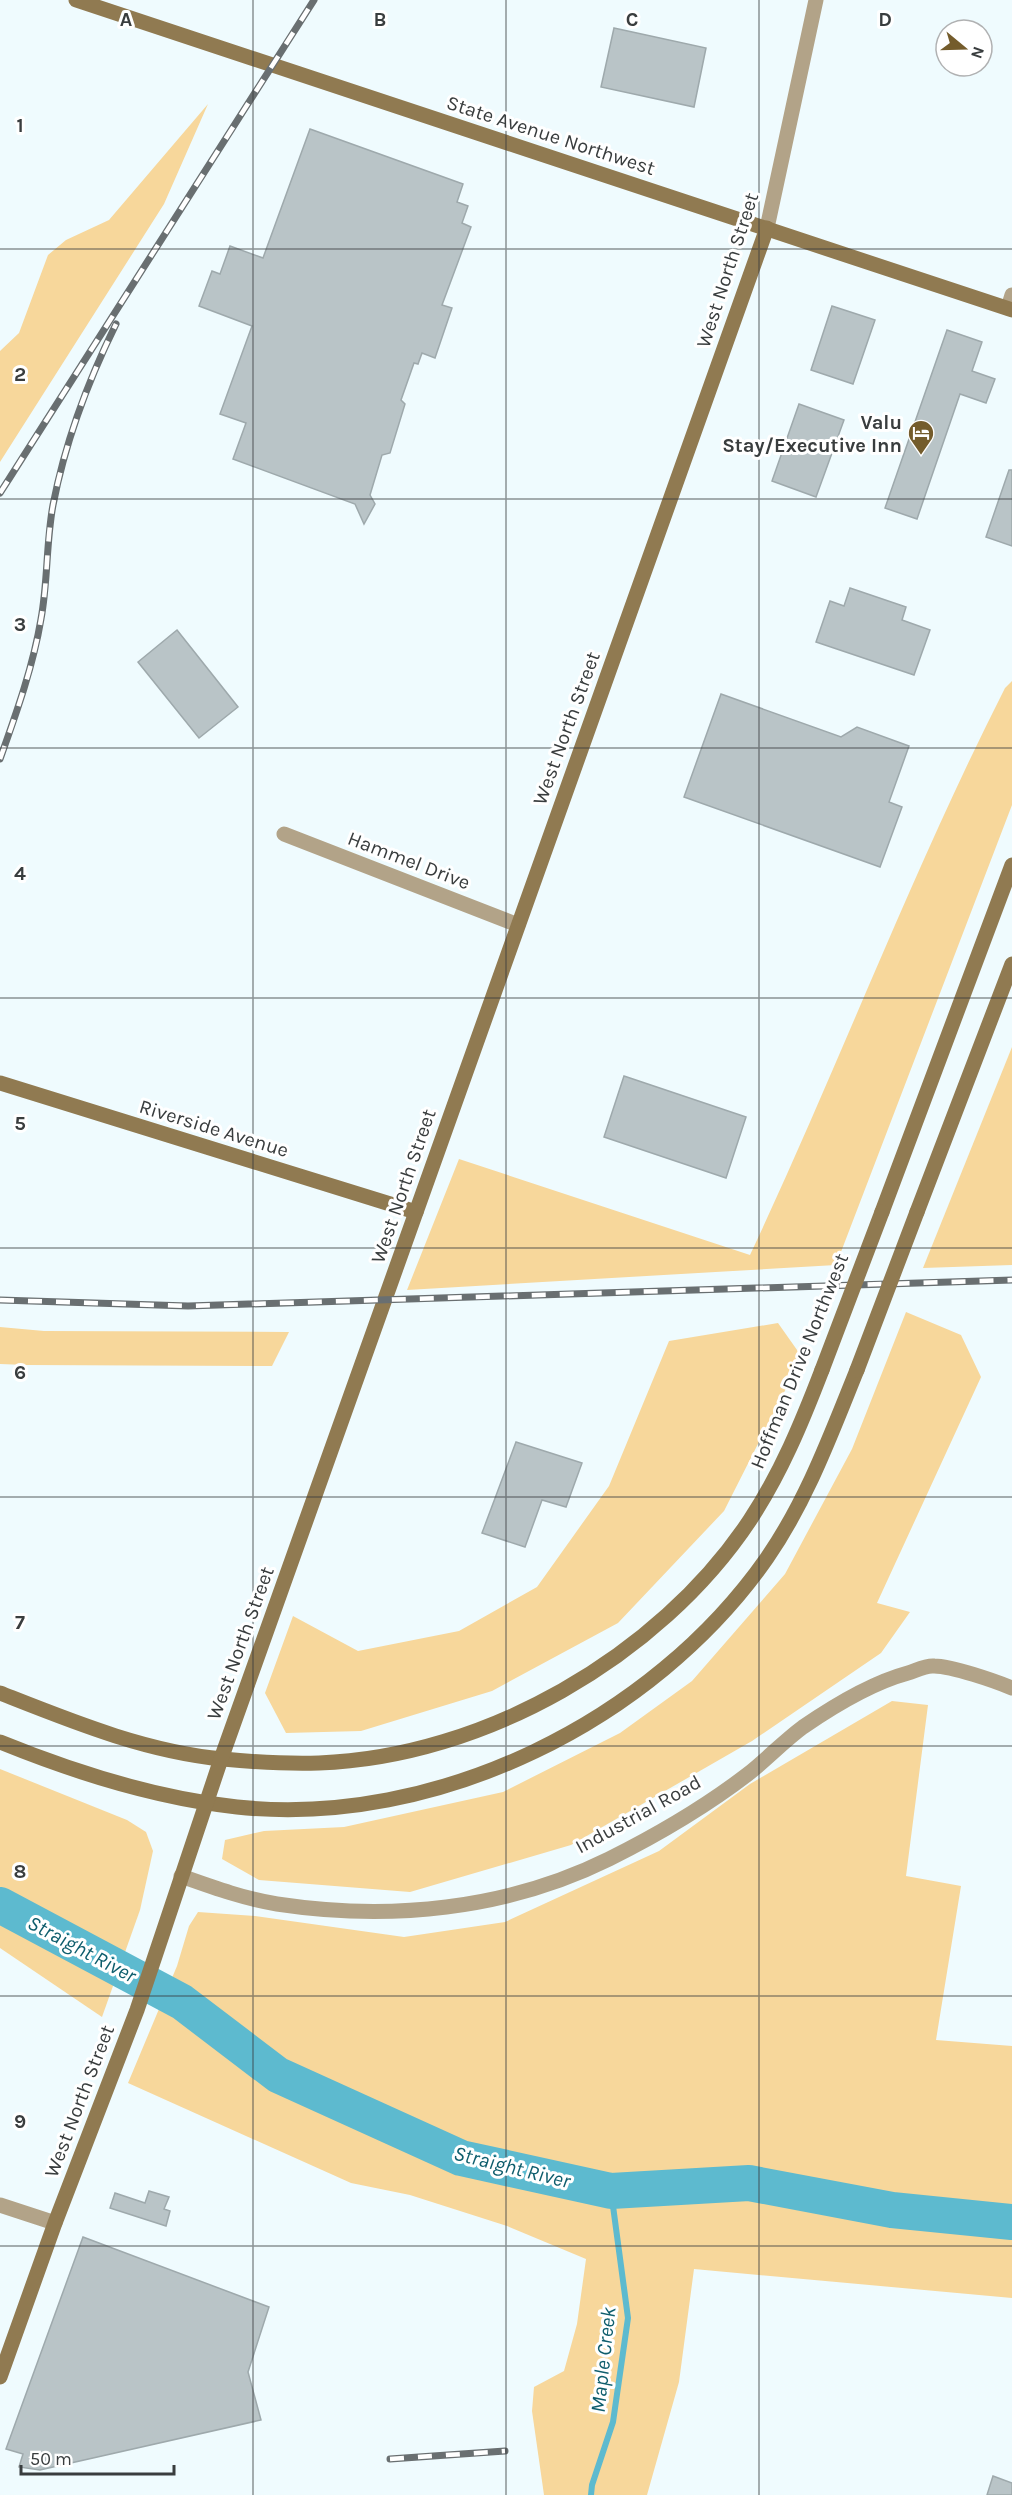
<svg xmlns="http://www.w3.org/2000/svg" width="1012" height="2495" viewBox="0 0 1012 2495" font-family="Karla,sans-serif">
<rect width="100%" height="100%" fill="#effbfe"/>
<g fill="#f7d79b">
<path d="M208 104 164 204 0 462V351L19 333 48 255 66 240 109 220Z"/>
<path d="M1012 681V805L836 1265 407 1290 459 1159 750 1255C838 1068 911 873 1005 688Z"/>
<path d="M1012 1047V1265L923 1268Z"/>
<path d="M906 1312 961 1335 981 1377 877 1603 910 1612 881 1653 752 1741 571 1845 410 1892 259 1880 222 1859 225 1840 264 1831 344 1827 503 1792 620 1733 692 1681 785 1574 852 1449Z"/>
<path d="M778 1323 802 1357 724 1511 618 1623 492 1691 361 1731 286 1733 265 1693 293 1616 358 1651 459 1631 537 1587 609 1486 669 1341Z"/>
<path d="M0 1327 44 1331 289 1332 272 1366 26 1365 0 1364Z"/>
<path d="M892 1701 928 1705 906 1876 961 1886 936 2040 1012 2046V2298L694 2269 679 2382 647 2495H544L532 2411 534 2387 564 2371 577 2324 586 2259 507 2226 410 2195 351 2183 128 2083 177 1966 189 1926 198 1912 255 1916 404 1937 505 1922 659 1851 750 1784Z"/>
<path d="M0 1769 127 1820 146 1832 153 1851 140 1910 102 2017 0 1948Z"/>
</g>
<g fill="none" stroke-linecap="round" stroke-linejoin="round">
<path stroke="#5dbacf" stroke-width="6" d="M591 2495 592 2485 613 2422 628 2318 611 2191"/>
<path stroke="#5dbacf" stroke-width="36" d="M0 1905 182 2002 278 2075 461 2158 611 2191 749 2183 892 2210 1012 2222"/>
</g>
<g fill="#b9c4c7" stroke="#9ea9ac" stroke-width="1.5">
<path d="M614 28 706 48 694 107 601 87Z"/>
<path d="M310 129 463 184 457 202 468 206 462 223 471 227 442 305 452 308 435 358 422 353 418 364 414 363 401 400 405 404 390 453 382 455 370 495 375 504 364 524 355 504 233 459 246 423 220 414 252 326 199 306 212 271 220 274 230 246 263 258Z"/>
<path d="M832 306 875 320 853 384 811 370Z"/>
<path d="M947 330 982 342 972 371 995 379 986 403 960 394 917 519 885 508Z"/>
<path d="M799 404 844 420 816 497 772 481Z"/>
<path d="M1009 470H1012V546L986 537Z"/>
<path d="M850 588 906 607 902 620 930 630 914 675 816 642 830 601 844 606Z"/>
<path d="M177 630 238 707 199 738 138 662Z"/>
<path d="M721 694 841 737 857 727 909 746 889 802 902 807 880 867 684 797Z"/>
<path d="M624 1076 746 1117 726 1178 604 1137Z"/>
<path d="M516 1442 582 1463 566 1507 542 1500 525 1547 482 1533Z"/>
<path d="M149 2191 169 2197 164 2209 170 2211 166 2226 110 2208 115 2193 145 2203Z"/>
<path d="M83 2237 269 2307 248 2372 261 2420 40 2470 19 2467 23 2454 6 2449Z"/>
<path d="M993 2476 1012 2483V2495H987Z"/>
</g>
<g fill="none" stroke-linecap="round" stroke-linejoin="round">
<g stroke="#b2a388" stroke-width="15">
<path d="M767 228 816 0"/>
<path d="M1008 308 1012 295"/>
<path d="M284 834 518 925"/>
<path d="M181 1876C212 1887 245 1899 277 1904 389 1921 506 1910 609 1859 657 1835 705 1807 748 1774 767 1759 784 1741 803 1727 835 1705 871 1683 908 1673 915 1671 926 1665 934 1666 952 1666 995 1681 1012 1688"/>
<path d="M0 2205 55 2223"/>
</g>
<g stroke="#907a51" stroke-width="15">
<path d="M76 0 1012 310"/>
<path d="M0 1083 416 1212"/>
<path d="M882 1212 1012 865"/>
<path d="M917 1212 1012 964"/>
<path d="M0 1693C71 1721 146 1752 223 1759 254 1762 287 1764 319 1763 484 1757 659 1657 750 1520 781 1473 802 1422 822 1370"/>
<path d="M0 1742C76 1773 155 1798 237 1807 437 1828 653 1721 767 1558 807 1500 831 1434 857 1370"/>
<path d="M0 2377 55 2223 137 2010 221 1759 767 228"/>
</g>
<g stroke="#696f71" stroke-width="7">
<g id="rail">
<path d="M0 493 314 0"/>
<path d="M0 759C16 714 33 667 41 619 48 581 46 543 53 505 65 443 88 381 116 324"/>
<path d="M0 1300 188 1306 1012 1280"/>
<path d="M390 2459 505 2451"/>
</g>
</g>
<use href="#rail" stroke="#fff" stroke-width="4.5" stroke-dasharray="14" stroke-linecap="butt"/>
<g stroke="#907a51" stroke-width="15">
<path d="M822 1370 882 1212"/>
<path d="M857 1370 917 1212"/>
</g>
</g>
<path fill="none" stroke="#393d3e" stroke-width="1.5" stroke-opacity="0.55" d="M253 0V2495M506 0V2495M759 0V2495M0 249H1012M0 499H1012M0 748H1012M0 998H1012M0 1248H1012M0 1497H1012M0 1746H1012M0 1996H1012M0 2246H1012"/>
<defs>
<g id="hotel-pin" transform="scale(1.35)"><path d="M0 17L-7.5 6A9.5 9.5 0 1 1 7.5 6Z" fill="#745c2c" stroke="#fff"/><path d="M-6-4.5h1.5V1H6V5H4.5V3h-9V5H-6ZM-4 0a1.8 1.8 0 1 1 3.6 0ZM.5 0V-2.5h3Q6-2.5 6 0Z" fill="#fff"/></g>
</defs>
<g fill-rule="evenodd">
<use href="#hotel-pin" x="921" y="433"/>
</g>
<g text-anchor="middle" stroke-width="6" stroke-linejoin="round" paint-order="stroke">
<g font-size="20" fill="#393d3e" stroke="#fff">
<text transform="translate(551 135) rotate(18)" y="7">State Avenue Northwest</text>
<text transform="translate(727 270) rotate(-72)" y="7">West North Street</text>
<text transform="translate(566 728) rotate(-70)" y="7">West North Street</text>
<text transform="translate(409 860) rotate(21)" y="7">Hammel Drive</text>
<text transform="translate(214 1128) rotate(17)" y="7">Riverside Avenue</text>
<text transform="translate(403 1186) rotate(-71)" y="7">West North Street</text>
<text transform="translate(799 1361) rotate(-68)" y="7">Hoffman Drive Northwest</text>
<text transform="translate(240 1643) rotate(-70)" y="7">West North Street</text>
<text transform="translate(638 1814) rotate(-29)" y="7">Industrial Road</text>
<text transform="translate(79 2101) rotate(-69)" y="7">West North Street</text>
</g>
<g font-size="20" font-weight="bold" fill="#393d3e" stroke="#fff" text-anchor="end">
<text x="902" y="429">Valu<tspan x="902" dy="23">Stay/Executive Inn</tspan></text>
</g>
<g font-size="21" font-style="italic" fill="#0f5e6d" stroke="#fff">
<text transform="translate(82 1949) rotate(28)" y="7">Straight River</text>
<text transform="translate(512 2167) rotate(14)" y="7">Straight River</text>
<text transform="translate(603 2360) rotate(-84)" y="7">Maple Creek</text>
</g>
</g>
<g font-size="20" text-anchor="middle" font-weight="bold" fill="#393d3e" stroke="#fff" stroke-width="6" stroke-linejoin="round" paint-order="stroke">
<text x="126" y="26">A</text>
<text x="380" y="26">B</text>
<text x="632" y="26">C</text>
<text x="885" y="26">D</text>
<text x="20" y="132">1</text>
<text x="20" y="381">2</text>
<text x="20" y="631">3</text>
<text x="20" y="880">4</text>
<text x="20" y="1130">5</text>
<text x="20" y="1379">6</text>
<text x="20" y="1629">7</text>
<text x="20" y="1878">8</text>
<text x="20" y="2128">9</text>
</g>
<g transform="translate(964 48) rotate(109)"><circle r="28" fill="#ffffff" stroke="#b0b1b2" stroke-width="1.5"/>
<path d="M0-4.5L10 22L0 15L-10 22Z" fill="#745c2c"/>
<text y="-9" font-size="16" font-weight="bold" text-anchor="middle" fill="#393d3e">N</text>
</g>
<path d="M21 2465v9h153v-9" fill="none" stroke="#393d3e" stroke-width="3"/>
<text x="30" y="2465" font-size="18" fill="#393d3e" stroke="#ffffff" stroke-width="4.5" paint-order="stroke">50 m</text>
</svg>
